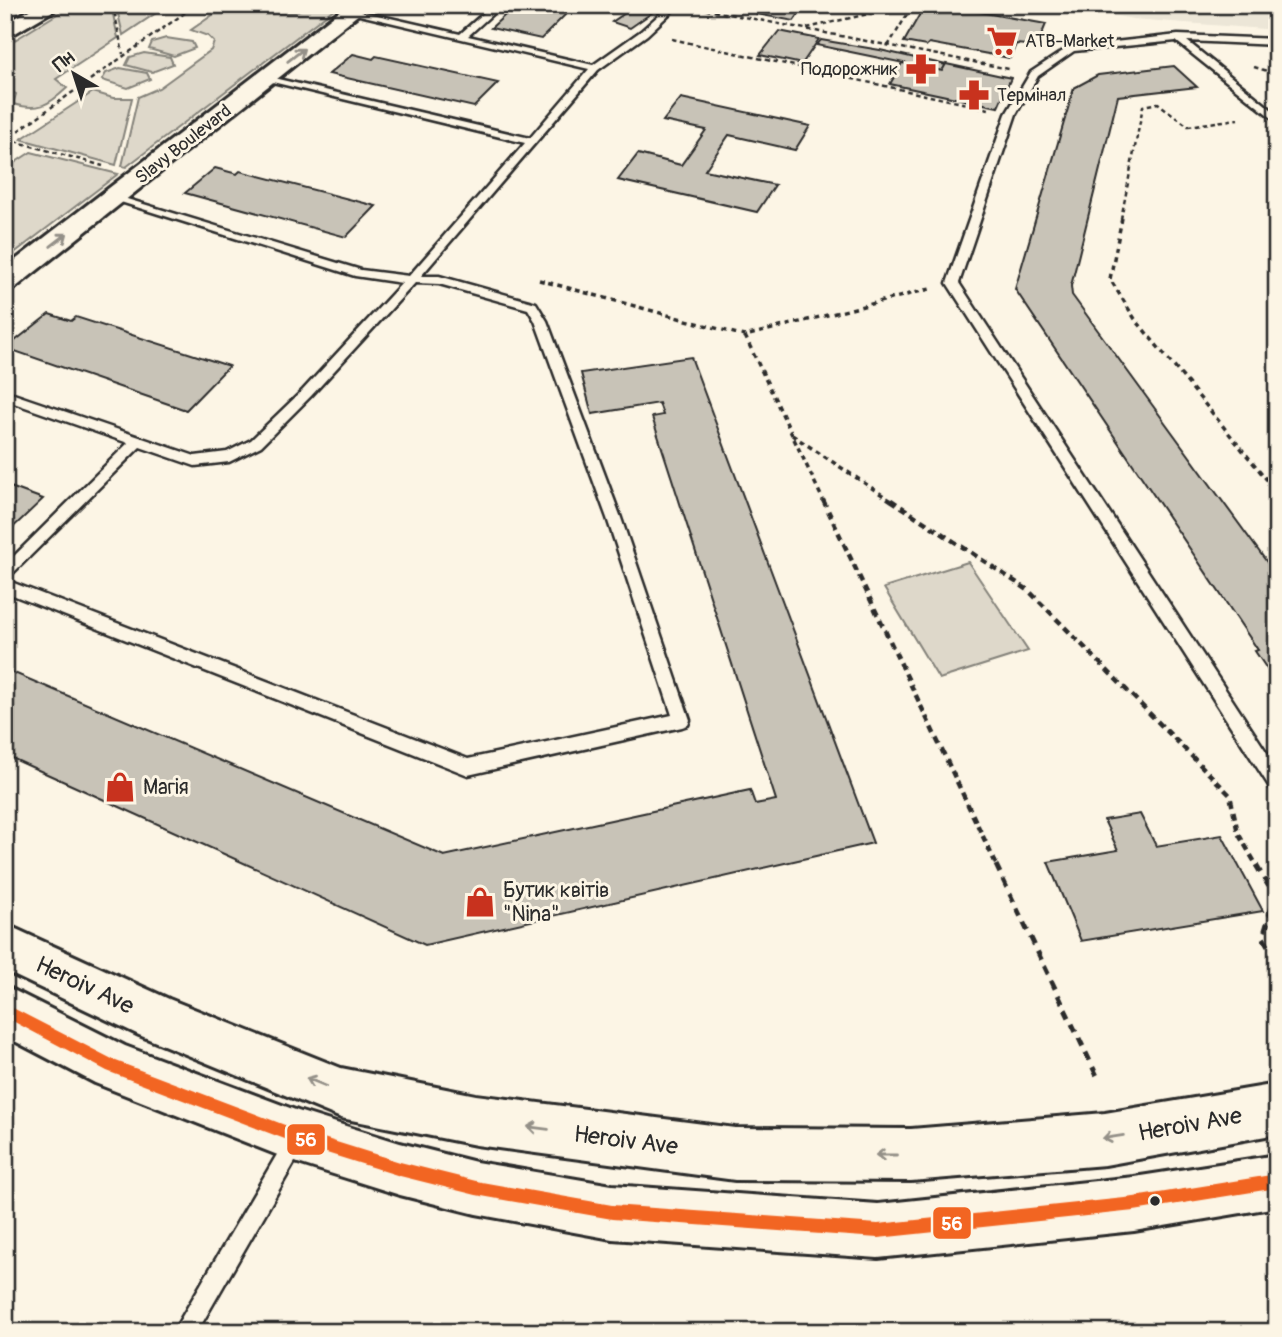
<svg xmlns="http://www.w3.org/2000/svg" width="1282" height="1337" viewBox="0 0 1282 1337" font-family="Pangolin,sans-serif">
<rect width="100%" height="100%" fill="#fcf5e5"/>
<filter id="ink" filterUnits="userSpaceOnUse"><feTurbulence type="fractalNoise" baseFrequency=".0143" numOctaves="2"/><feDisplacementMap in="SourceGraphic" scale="14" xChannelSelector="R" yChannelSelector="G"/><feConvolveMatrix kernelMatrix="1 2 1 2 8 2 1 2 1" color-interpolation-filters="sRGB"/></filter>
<g filter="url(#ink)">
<path fill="#ece6d7" d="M1061 5H1277V30L1133 19Z"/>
<g fill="#ded8ca" stroke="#84827a" stroke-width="2">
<path d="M72 5H111L118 38 56 79 67 88C48 106 38 111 13 104L16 94 5 89V46Z"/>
<path d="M116 5H168L123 35Z"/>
<path d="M227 5 262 14 295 12 310 5H339L126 167 122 166 138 97 159 88 211 50 214 42 208 36 191 30Z"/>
<path d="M166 38 192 42 195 48 174 56 149 49 152 42Z"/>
<path d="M144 53 170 57 173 64 152 72 126 65 130 57Z"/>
<path d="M120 68 147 73 150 79 128 88 102 80 106 73Z"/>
<path d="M93 92 113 98H132L116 165 21 139Z"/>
<path d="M31 152 118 174 5 260V169Z"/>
<path d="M968 562 1028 651 939 679 884 588Z"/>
</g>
<g fill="#c8c3b7" stroke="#2b2b2b" stroke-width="2">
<path d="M516 5H575L541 39 491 28Z"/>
<path d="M637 5H663L630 28 612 22Z"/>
<path d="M764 5H805L794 21 757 14Z"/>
<path d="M925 5H941L1046 24 1037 46 1016 44 1010 58 929 43 926 46 904 42Z"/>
<path d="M1256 5H1277V14L1256 10Z"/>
<path d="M779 31 819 39 802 64 760 55Z"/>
<path d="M821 40 880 50 946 65 942 71 817 45Z"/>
<path d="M353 54 373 59 376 56 498 83 474 107 329 74Z"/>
<path d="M902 63 942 71 946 64 1011 78 998 107 890 84Z"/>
<path d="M1174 66 1197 87 1118 96 1071 286 1072 295 1277 576V684L1255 651 1258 650 1015 289 1074 88 1098 75Z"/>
<path d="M681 98 810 126 795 150 729 135 705 170 775 185 757 212 618 180 638 154 681 165 706 130 663 121Z"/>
<path d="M215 168 237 174 240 171 376 206 346 237 185 193Z"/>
<path d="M49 314 71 321 76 317 229 366 186 410 6 348Z"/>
<path d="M691 357 873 843 425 945 5 755V669L444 856 750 790 755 804 776 800 652 417 663 415 659 403 592 414 581 373Z"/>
<path d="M5 485 43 499 5 535Z"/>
<path d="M1140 814 1156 846 1222 835 1263 911 1081 941 1048 862 1118 850 1104 820Z"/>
</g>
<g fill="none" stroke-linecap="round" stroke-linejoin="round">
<g stroke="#2b2b2b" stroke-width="5">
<g id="lane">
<path d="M493 5H502L468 36 593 65 641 31 670 5H679L647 35 598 70 421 276H439L536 303 547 321 621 518 690 720 688 725 682 727 468 775 5 592V565L128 443 5 400V391L195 456 227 452 251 440 303 390 402 283 355 276 108 198 117 196 361 270 409 276 525 143 260 79 265 76 530 138 589 69 347 12 351 9 460 34ZM415 283 439 284 528 309 535 321 607 518 672 715 468 759 6 580 140 447 195 466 229 462 261 446 311 396Z"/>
<path d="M1178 35 1277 39V45L1187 41 1277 114V122L1176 41 1074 51 1038 76 1016 114 959 283 1277 768V791L1271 789 947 283 1006 114 1031 72 1069 47Z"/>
<path d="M296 1130 303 1134 307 1141 303 1148 197 1332H173L289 1134Z"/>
</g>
</g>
<g stroke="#2b2b2b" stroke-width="6">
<g id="secondary">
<path d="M38 5H63L5 39V24Z"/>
<path d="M347 5H370L15 288 5 291V268Z"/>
<path d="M5 924 169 999 341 1068 476 1095 735 1128 911 1129 1105 1113 1277 1084V1134L1105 1165 911 1181 735 1180 476 1145 341 1118 139 1035 5 971Z"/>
<path d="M5 986 125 1046 298 1111 400 1143 476 1162 612 1185 878 1204 1134 1177 1277 1155V1207L1134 1231 878 1258 612 1239 476 1214 400 1195 298 1163 95 1083 5 1036Z"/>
</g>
</g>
<g stroke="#2b2b2b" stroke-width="2.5" stroke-dasharray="4.5 3.5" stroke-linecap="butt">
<path d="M113 5 123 54"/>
<path d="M698 8 1009 69"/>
<path d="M807 28 907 5"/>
<path d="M672 39 989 109"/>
<path d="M888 46 913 5"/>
<path d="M1254 67 1277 74"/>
<path d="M7 139 103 166"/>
<path d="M5 140 196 5"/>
<path d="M1121 219 1143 106 1158 103 1188 126 1238 119"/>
</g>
<g stroke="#2b2b2b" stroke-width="3.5" stroke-dasharray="5 4.5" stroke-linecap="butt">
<path d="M1122 218 1110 279 1135 319 1277 492"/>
<path d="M539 280 745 336 930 289"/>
<path d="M745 336 824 502"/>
<path d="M792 435 893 502"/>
</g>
<g stroke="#2b2b2b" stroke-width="4.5" stroke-dasharray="7 5" stroke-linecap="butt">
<path d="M823 500 997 866"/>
<path d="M891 500 1028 590 1230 795 1238 833 1257 866"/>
</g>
<g stroke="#2b2b2b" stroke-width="5" stroke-dasharray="9 7" stroke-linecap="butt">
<path d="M996 865 1097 1076"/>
<path d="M1256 865 1275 897 1263 937 1277 961"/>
</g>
<use href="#lane" fill="#fcf5e5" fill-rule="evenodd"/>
<use href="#secondary" fill="#fcf5e5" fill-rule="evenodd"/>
<g stroke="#fcf5e5" stroke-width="6">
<path id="bus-1" d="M5 1004 116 1061 298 1130 400 1162 476 1181 612 1205 878 1224 1134 1197 1277 1174V1188L1134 1211 878 1238 612 1219 476 1195 400 1176 298 1144 107 1071 5 1017Z"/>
</g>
<use href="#bus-1" fill="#f26522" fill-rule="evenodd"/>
</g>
<defs><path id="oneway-shaft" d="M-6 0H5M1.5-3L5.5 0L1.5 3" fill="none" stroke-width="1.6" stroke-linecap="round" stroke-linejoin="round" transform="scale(1.75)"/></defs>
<g stroke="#949088">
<use href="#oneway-shaft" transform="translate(296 55) rotate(-38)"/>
<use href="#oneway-shaft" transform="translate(59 240) rotate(-38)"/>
<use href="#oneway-shaft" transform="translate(316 1082) rotate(-158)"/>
<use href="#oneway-shaft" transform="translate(538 1128) rotate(-173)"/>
<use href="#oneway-shaft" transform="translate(1113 1137) rotate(171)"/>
<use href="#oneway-shaft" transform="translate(886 1155) rotate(-180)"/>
</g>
</g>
<defs>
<g id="supermarket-bare" transform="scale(2.415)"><path d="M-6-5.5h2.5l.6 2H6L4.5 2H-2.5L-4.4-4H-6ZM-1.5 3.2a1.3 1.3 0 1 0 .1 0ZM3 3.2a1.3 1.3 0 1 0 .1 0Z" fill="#c8321e" stroke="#fcf5e5" stroke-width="2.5" paint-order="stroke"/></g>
<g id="pharmacy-bare" transform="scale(2.415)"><path d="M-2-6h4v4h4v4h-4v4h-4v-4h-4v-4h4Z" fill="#c8321e" stroke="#fcf5e5" stroke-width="2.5" paint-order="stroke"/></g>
<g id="shop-bare" transform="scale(2.415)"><path d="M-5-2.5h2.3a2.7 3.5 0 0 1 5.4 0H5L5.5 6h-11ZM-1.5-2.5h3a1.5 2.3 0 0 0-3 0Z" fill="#c8321e" stroke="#fcf5e5" stroke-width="2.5" paint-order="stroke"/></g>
</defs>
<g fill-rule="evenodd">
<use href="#supermarket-bare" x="1002" y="41"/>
<use href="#pharmacy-bare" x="921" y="69"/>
<use href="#pharmacy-bare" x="974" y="95"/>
<use href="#shop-bare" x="120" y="787"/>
<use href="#shop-bare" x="480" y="902"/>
</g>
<circle fill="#2b2b2b" stroke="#fcf5e5" stroke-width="2.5" cx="1155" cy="1201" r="6"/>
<g text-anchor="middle" stroke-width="6" stroke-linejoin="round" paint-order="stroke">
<g font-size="18" fill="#2b2b2b" stroke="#fcf5e5" text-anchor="start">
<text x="1025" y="47">ATB-Market</text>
<text x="898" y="75" text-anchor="end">Подорожник</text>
<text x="997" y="101">Термінал</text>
</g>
<g font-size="18" fill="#2b2b2b" stroke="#fcf5e5">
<text transform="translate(183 144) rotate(-38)" y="6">Slavy Boulevard</text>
</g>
<g font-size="21" fill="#2b2b2b" stroke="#fcf5e5" text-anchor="start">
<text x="143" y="794">Магія</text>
<text x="503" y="897">Бутик квітів<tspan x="503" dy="24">"Nina"</tspan></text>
</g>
<g font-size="24" fill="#2b2b2b" stroke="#fcf5e5">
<text transform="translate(85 985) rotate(25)" y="8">Heroiv Ave</text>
<text transform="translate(1190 1124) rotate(-10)" y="8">Heroiv Ave</text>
<text transform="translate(626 1140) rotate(7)" y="8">Heroiv Ave</text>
</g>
</g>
<g stroke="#fcf5e5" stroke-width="2.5">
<rect x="286" y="1123" width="40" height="33" rx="7" fill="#f26522"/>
<rect x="932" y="1206" width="40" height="34" rx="7" fill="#f26522"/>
</g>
<g font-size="19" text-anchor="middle" font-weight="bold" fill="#fff">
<text x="306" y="1146">56</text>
<text x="952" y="1230">56</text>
</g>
<rect width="1282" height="1337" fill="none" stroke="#fcf5e5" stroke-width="28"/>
<rect x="14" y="14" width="1254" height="1309" fill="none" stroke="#2b2b2b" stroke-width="2.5" filter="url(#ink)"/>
<g transform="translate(74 74) rotate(321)" stroke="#fcf5e5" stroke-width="5" paint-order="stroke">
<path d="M0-5L12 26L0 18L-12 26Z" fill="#2b2b2b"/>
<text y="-10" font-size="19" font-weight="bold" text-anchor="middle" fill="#2b2b2b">Пн</text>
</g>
</svg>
